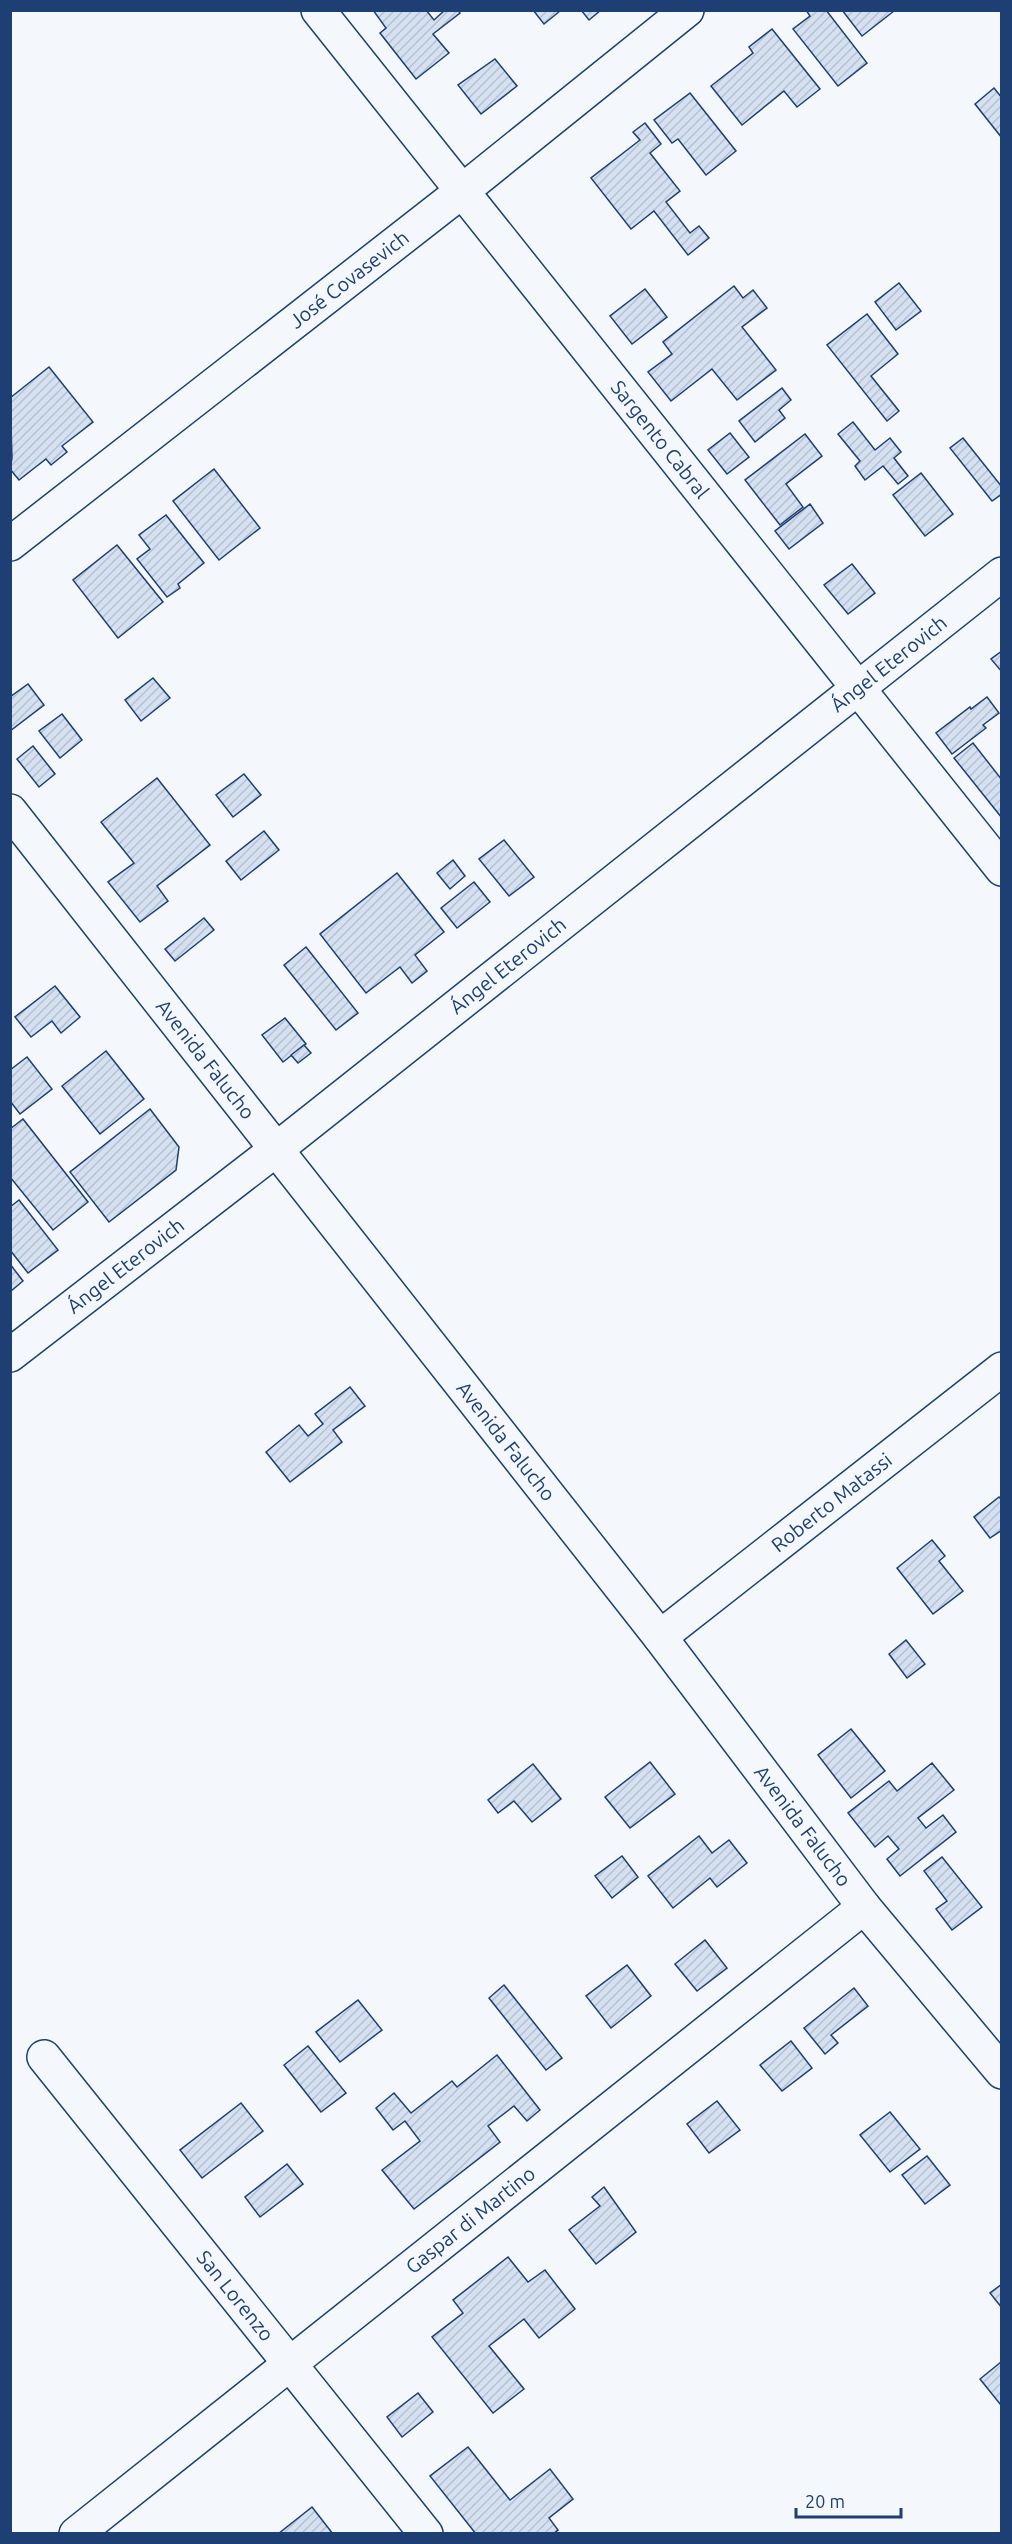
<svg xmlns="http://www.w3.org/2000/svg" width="1012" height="2544" viewBox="0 0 1012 2544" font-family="Ubuntu,sans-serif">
<defs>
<pattern id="building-hatch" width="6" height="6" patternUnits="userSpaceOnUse" patternTransform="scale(1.5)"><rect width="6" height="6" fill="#d5e0f0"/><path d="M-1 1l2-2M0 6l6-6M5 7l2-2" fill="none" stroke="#b6c1d1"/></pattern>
</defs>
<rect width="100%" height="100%" fill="#f4f7fb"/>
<g fill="url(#building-hatch)" stroke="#1d3f73" stroke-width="1.5">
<path d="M373 10H426L434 20 445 10H458L460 13 433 34 449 53 416 79 380 33 386 28Z"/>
<path d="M533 10H559L560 11 544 24Z"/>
<path d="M581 10H601L589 20Z"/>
<path d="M806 10H826L867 63 838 86 793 29 810 16Z"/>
<path d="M842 10H894V11L862 36Z"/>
<path d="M772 29 820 89 797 107 784 91 742 125 711 86 753 53 749 47Z"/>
<path d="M495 59 517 86 481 114 458 85Z"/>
<path d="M994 88 1002 98V138L975 104Z"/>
<path d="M690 93 736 151 706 175 678 139 672 143 654 120Z"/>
<path d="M645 123 661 144 650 153 680 191 666 202 690 233 699 226 709 238 688 255 654 211 631 229 591 178 640 140 633 132Z"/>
<path d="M899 283 921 311 896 330 875 302Z"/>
<path d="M734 286 743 298 753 290 767 308 742 327 776 370 737 400 712 369 671 401 648 372 672 354 663 342Z"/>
<path d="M645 289 667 317 632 344 610 316Z"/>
<path d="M867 314 898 354 871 376 899 411 887 421 827 345Z"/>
<path d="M49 367 93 422 62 446 67 452 51 465 46 459 19 480 10 469 12 458 10 398Z"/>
<path d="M782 388 791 400 779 410 785 418 755 442 739 421Z"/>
<path d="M853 422 875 450 890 438 901 452 894 458 908 476 898 484 883 466 865 480 855 466 860 461 838 434Z"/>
<path d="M730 433 749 457 727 474 708 450Z"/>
<path d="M805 434 822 456 786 484 803 507 780 525 745 480Z"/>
<path d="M963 438 1002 487V494L992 501 950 448Z"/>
<path d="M214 469 260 528 219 560 173 501Z"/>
<path d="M921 473 953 514 925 536 893 495Z"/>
<path d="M810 504 823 523 789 549 775 531Z"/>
<path d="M166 515 204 563 178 584 180 588 167 597 137 559 150 549 139 535Z"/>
<path d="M117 545 163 602 118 638 73 580Z"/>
<path d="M852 564 875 593 848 614 824 585Z"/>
<path d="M1002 651V672L991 659Z"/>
<path d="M153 678 170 698 141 721 125 700Z"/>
<path d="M28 684 44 705 10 731V697Z"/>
<path d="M987 697 999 713 983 725 986 728 952 754 936 733 970 707 971 709Z"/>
<path d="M62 714 82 740 60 758 39 731Z"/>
<path d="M973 743 1002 780V818L954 758Z"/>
<path d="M33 746 55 774 39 787 17 759Z"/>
<path d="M244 774 261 795 233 817 216 795Z"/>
<path d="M157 778 210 845 157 886 168 901 140 922 108 882 134 863 101 822Z"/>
<path d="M264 831 279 850 241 880 226 861Z"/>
<path d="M504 840 534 877 509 896 479 859Z"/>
<path d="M453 860 465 876 450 889 437 873Z"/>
<path d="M397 873 444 932 415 955 427 971 412 983 400 967 366 993 320 934Z"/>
<path d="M474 882 490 902 457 928 441 908Z"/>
<path d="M204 918 214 930 175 961 165 949Z"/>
<path d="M306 947 358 1013 336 1030 284 965Z"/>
<path d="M55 986 80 1017 61 1033 52 1021 31 1037 15 1017Z"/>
<path d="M285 1018 306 1044 283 1062 262 1035Z"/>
<path d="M304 1045 311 1053 298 1063 291 1055Z"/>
<path d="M106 1051 144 1099 100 1134 62 1086Z"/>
<path d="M27 1057 52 1089 20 1114 10 1101V1070Z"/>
<path d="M150 1109 179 1147 176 1170 109 1222 70 1172Z"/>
<path d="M23 1119 88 1202 53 1230 10 1177V1129Z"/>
<path d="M19 1200 58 1250 28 1273 10 1250V1207Z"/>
<path d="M10 1264 23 1281 11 1291H10Z"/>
<path d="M350 1387 365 1406 333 1430 342 1442 290 1482 266 1452 299 1425 308 1436 323 1424 315 1414Z"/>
<path d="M999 1497 1002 1500V1530L990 1538 974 1517Z"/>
<path d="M932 1540 945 1556 939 1561 963 1591 933 1614 897 1568Z"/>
<path d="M906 1640 925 1664 907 1678 889 1654Z"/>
<path d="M851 1729 885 1771 851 1798 818 1755Z"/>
<path d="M650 1762 675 1794 630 1828 605 1797Z"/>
<path d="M932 1763 954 1790 918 1818 926 1828 943 1815 956 1832 900 1876 887 1859 899 1849 888 1836 875 1847 848 1813 889 1781 897 1791Z"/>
<path d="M533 1764 561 1799 532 1822 514 1801 498 1813 488 1800Z"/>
<path d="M699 1836 712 1853 729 1840 747 1863 717 1887 710 1878 673 1908 648 1876Z"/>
<path d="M622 1856 638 1877 612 1898 595 1876Z"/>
<path d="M942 1857 982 1907 952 1930 936 1909 947 1901 924 1871Z"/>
<path d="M705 1940 727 1968 697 1991 675 1964Z"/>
<path d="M627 1965 651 1996 611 2028 586 1996Z"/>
<path d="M504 1985 562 2058 546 2070 489 1998Z"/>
<path d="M854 1988 868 2006 831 2035 838 2043 825 2054 804 2028Z"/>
<path d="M358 2000 382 2030 340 2062 316 2032Z"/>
<path d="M791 2041 812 2068 782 2091 760 2065Z"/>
<path d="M308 2046 346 2093 321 2112 284 2065Z"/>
<path d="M497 2055 540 2110 527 2121 514 2106 488 2126 500 2142 414 2209 382 2170 420 2141 405 2121 393 2130 376 2108 394 2093 411 2113 452 2081 457 2087Z"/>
<path d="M717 2101 740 2130 709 2153 687 2124Z"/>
<path d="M241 2103 263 2131 202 2178 180 2150Z"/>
<path d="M890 2112 920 2149 890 2172 860 2135Z"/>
<path d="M927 2156 950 2185 925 2204 902 2175Z"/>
<path d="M287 2164 303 2184 260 2217 245 2197Z"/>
<path d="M604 2187 636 2232 596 2264 569 2230 600 2206 592 2197Z"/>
<path d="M508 2257 528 2282 545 2270 575 2309 539 2338 524 2319 489 2346 524 2389 493 2413 432 2337 463 2313 453 2300Z"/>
<path d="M1002 2284V2308L990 2293Z"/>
<path d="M1001 2362 1002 2402 1000 2404 980 2379Z"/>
<path d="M418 2393 433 2412 402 2437 387 2417Z"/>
<path d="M468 2447 510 2500 550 2469 573 2499 549 2518 558 2530 553 2534H476L430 2476Z"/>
<path d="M312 2507 333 2534H278Z"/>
</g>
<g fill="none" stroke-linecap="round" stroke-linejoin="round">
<g stroke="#1d3f73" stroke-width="36">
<g id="minor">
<path id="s1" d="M318 10 1002 869"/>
<path id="s2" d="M10 544 461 192 687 10"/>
<path id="s3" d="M10 811 660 1637 864 1907 1002 2072"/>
<path id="s4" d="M10 1355 278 1148 1002 574"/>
<path id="s5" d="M660 1637 1002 1369"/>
<path id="s6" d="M44 2057 426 2534"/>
<path id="s7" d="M76 2534 864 1907"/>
</g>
</g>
<use href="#minor" stroke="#f4f7fb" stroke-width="33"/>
</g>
<g text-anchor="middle" stroke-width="4.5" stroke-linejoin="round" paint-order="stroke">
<g font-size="20" fill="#1d3f73" stroke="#f4f7fb">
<text dy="7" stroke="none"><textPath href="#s2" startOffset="430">José Covasevich</textPath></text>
<text dy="7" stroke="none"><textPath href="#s1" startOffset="549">Sargento Cabral</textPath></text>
<text dy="7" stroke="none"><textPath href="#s4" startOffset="1118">Ángel Eterovich</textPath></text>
<text dy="7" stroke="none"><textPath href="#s4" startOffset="632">Ángel Eterovich</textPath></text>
<text dy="7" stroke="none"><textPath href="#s3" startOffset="316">Avenida Falucho</textPath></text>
<text dy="7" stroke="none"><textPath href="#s4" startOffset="146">Ángel Eterovich</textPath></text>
<text dy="7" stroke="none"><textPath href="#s3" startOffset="802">Avenida Falucho</textPath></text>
<text dy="7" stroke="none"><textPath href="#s5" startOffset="218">Roberto Matassi</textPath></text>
<text dy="7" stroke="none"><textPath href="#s3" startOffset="1288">Avenida Falucho</textPath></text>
<text dy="7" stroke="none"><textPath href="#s7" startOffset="504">Gaspar di Martino</textPath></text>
<text dy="7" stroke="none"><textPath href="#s6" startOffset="306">San Lorenzo</textPath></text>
</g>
</g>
<rect width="1012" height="2544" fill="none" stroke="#1d3f73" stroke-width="24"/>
<path d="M796 2508v9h105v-9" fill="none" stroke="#1d3f73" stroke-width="3"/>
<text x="805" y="2508" font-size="18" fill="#1d3f73" stroke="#f4f7fb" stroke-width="4.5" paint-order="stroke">20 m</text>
</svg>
